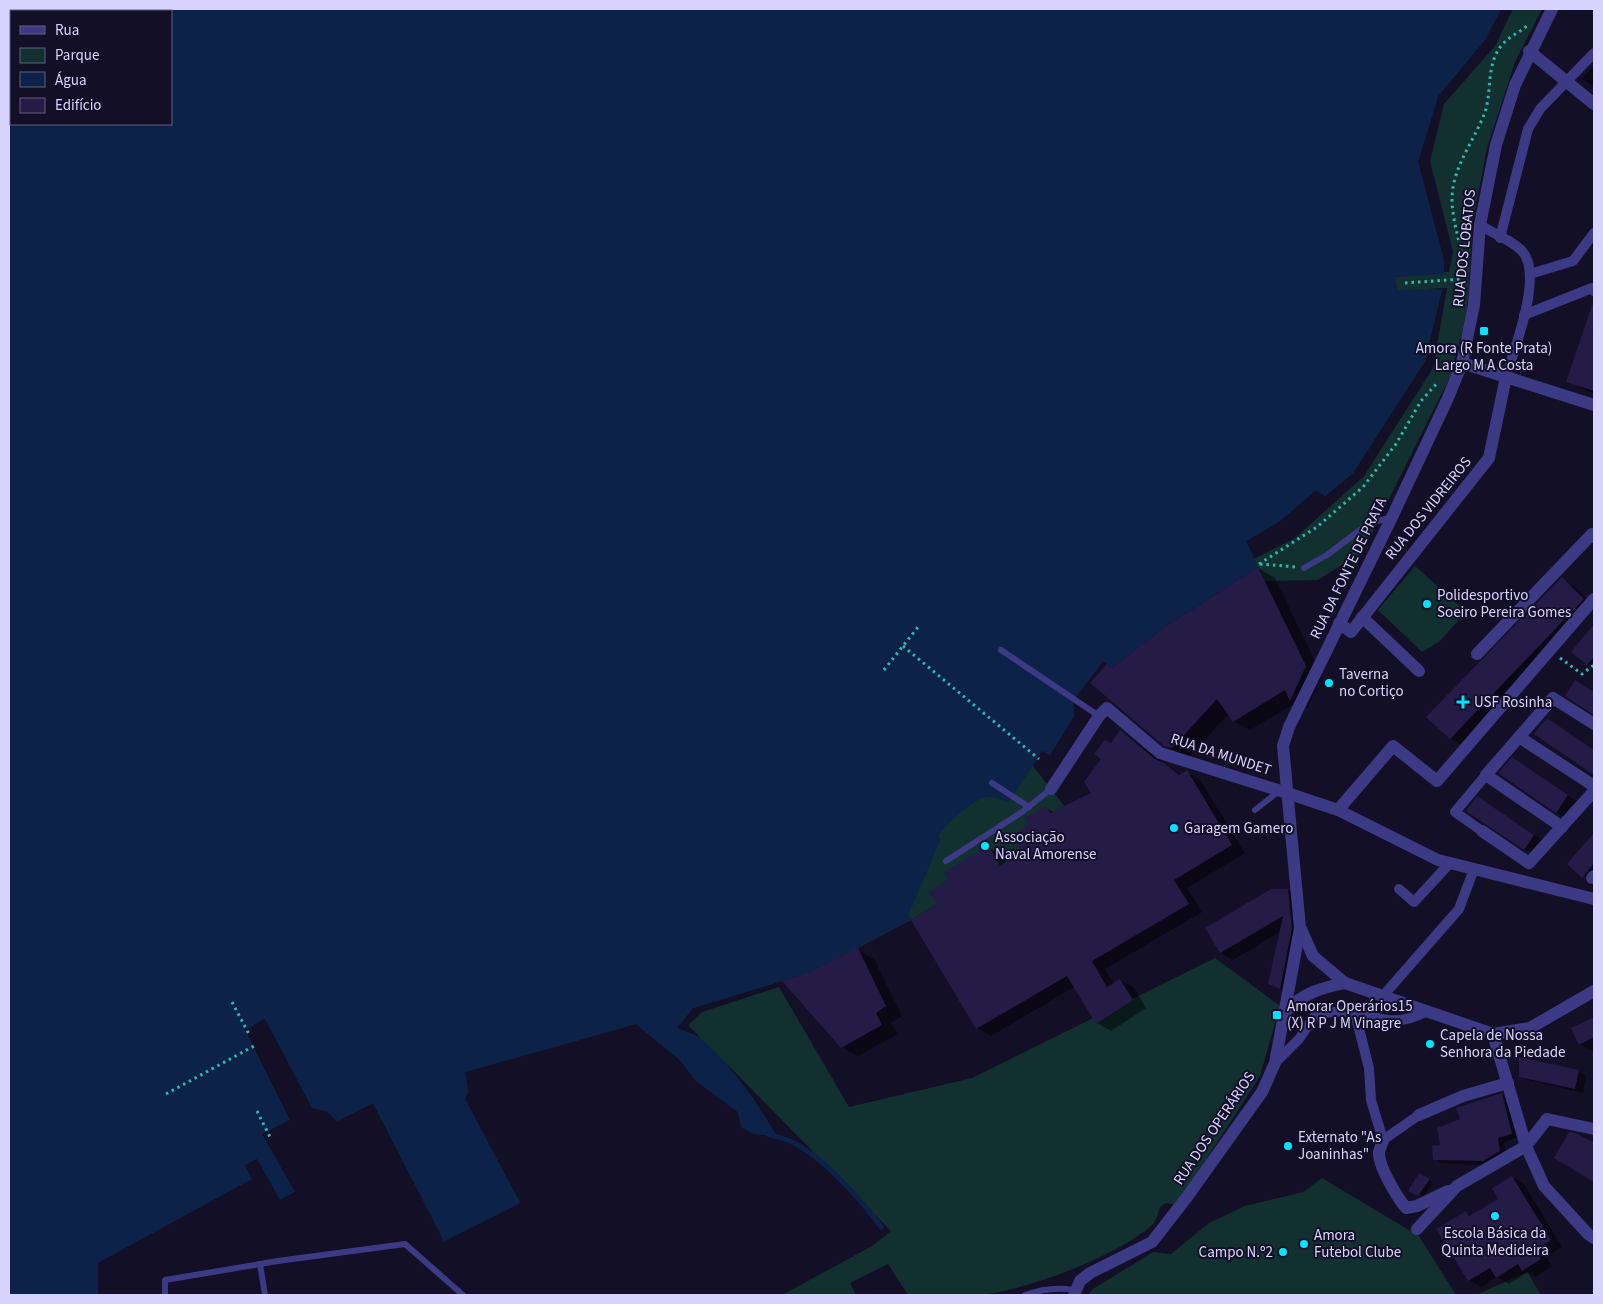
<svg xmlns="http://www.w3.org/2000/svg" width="1603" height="1304" viewBox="0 0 1603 1304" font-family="'Source Sans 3',sans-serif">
<rect width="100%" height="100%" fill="#130f26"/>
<g fill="#12302f" fill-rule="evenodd">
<path d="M1501 9 1485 40 1438 96 1418 162 1444 261V272H1449L1453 252 1430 161 1444 104 1495 46 1513 9H1542L1515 62 1487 148 1473 221 1467 313 1450 377 1355 567 1348 561 1318 580 1265 581 1258 567 1103 661 1073 701 1074 716 1050 755 1042 750 1033 766 1076 821 911 920 858 948 805 974 693 1008 677 1028 700 1037 688 1025 702 1012 779 987 849 1107 972 1078 1215 958 1280 1006 1260 1076 1177 1205 1166 1203 1160 1207C1158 1212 1157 1221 1153 1224 1119 1256 1027 1290 981 1295 957 1298 932 1295 908 1295L888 1264 850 1283 856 1295H782L872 1246 891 1231 723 1060 753 1098 777 1136 754 1134 741 1127 738 1112 696 1081 680 1060 636 1024 465 1072 468 1092 465 1099 520 1203 444 1241 373 1103 337 1121 327 1111 312 1108 297 1079 368 1085ZM1447 288 1433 368 1364 476 1295 538 1254 559 1246 541 1280 521 1316 490 1325 496 1353 473 1425 361 1442 289H1427Z"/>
<path d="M1415 566 1466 612 1439 642 1422 652 1378 610Z"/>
<path d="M1322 1178 1419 1236 1456 1295H1088L1093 1289 1153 1252 1171 1254 1209 1223 1245 1206 1303 1192Z"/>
<path d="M1527 1272 1541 1295H1476Z"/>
</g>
<path fill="#0c2248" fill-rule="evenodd" d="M9 9H1501L1485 40 1438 96 1418 162 1444 261V274L1395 277 1398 290 1442 289 1425 361 1353 473 1325 496 1316 490 1280 521 1246 541 1258 567 1162 629 1112 668 1103 661 1073 701 1074 716 1050 755 1042 751 1009 802C1004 801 998 798 993 797 976 794 948 824 938 835L940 840 909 914 911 920 805 974 693 1008 677 1028C684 1032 695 1033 701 1039 731 1063 757 1104 777 1136L754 1134 741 1127 738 1112 696 1081 680 1060 636 1024 465 1072 468 1092 465 1099 520 1203 444 1241 373 1103 337 1121 327 1111 312 1108 265 1019 245 1030 290 1120 262 1134 295 1192 280 1200 257 1159 245 1165 252 1179 98 1263V1295H9ZM11 11H171V124H11Z"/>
<g fill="#0007">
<path d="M1594 65V87L1582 79Z"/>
<path d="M1594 303V394L1568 381Z"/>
<path d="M1258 568 1275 578 1322 676 1307 709 1296 703 1250 730 1234 721 1229 713 1190 756 1182 754 1165 745 1113 669Z"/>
<path d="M1562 579 1574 586 1594 606 1462 745 1450 738Z"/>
<path d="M1594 626V668L1572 651Z"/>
<path d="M1120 731 1181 775 1187 772 1200 780 1245 853 1187 888 1202 912 1105 969 1114 984 1120 980 1134 988 1146 1008 1111 1031 1097 1023 1074 987 991 1036 977 1028 913 921 938 905 988 847 1002 855 1007 863 1024 853 1031 824 1046 808 1054 812 1092 793 1111 745Z"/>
<path d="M1524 766 1579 803 1568 819 1556 812Z"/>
<path d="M1489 805 1545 842 1536 855 1524 848Z"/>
<path d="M1594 835V883L1569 864Z"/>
<path d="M1288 890 1300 897 1293 995 1269 983 1281 931 1233 960 1221 953Z"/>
<path d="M858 950 874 959 902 1016 891 1023 898 1034 858 1056 842 1047 805 975Z"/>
<path d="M1594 1019V1052L1580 1044 1573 1029Z"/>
<path d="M1579 1072 1586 1076 1583 1093 1528 1080 1520 1076Z"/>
<path d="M1502 1095 1508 1098 1518 1137 1504 1142 1506 1155 1490 1165 1441 1163 1434 1159 1461 1120Z"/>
<path d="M1419 1174 1433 1182 1424 1196 1413 1192Z"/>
<path d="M1512 1177 1524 1184 1562 1247 1546 1257 1552 1266 1535 1277 1528 1272 1509 1284 1497 1277 1481 1287 1469 1280 1466 1212 1472 1216 1500 1199Z"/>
</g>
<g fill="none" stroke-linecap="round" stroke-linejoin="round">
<path stroke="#0c2248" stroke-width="5" d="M768 1134C775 1136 783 1138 790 1141 822 1156 860 1198 881 1227"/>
</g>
<g fill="#241b47">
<path d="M1592 305H1594V391L1566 382Z"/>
<path d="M1258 567 1306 666 1290 701 1285 690 1233 722 1217 699 1172 748 1164 746 1090 683 1107 664 1112 668 1162 629Z"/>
<path d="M1562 577 1584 599 1450 739 1426 717Z"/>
<path d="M1594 624V657L1587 665 1571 652Z"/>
<path d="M1575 680 1594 692V715L1565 696Z"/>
<path d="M1547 718 1594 750V775L1534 734Z"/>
<path d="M1120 730 1155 759 1164 763 1179 775 1187 770 1232 845 1174 880 1189 904 1092 961 1107 987 1120 979 1133 1000 1096 1024 1067 976 976 1029 911 920 937 904 929 892 949 879 944 872 988 846 1000 866 1022 852 1012 835 1029 824 1025 818 1046 806 1050 813 1091 793 1084 782 1101 759 1094 754 1105 740 1111 743Z"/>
<path d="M1512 757 1568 795 1556 813 1498 773Z"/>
<path d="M1477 796 1534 835 1524 850 1466 811Z"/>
<path d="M1594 833V863L1582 878 1567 864Z"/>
<path d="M1271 889H1288L1292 928 1280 989 1268 984 1283 916 1220 953 1205 928Z"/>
<path d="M858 948 886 1006 876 1013 882 1025 841 1048 782 981 805 974Z"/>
<path d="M1594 1017V1037L1579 1045 1571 1028Z"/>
<path d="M1519 1057 1579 1070 1575 1089 1519 1077Z"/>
<path d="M1502 1093 1512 1134 1498 1138 1500 1151 1483 1161 1433 1160 1432 1146 1440 1145 1437 1128 1460 1119 1456 1108Z"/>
<path d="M1569 1132 1578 1134 1594 1143V1182L1554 1158Z"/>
<path d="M1419 1173 1430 1179 1418 1196 1408 1191Z"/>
<path d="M1512 1176 1551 1240 1535 1250 1541 1259 1522 1271 1518 1264 1496 1278 1490 1268 1468 1281 1436 1229 1466 1211 1469 1216 1498 1199 1492 1188Z"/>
</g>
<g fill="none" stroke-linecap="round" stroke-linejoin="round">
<g stroke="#2fb8b0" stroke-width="3" stroke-dasharray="2.5 4" stroke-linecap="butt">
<path d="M1463 259C1459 240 1453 221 1452 202 1451 168 1474 142 1485 112 1492 91 1486 63 1502 45 1509 36 1521 32 1529 24"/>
<path d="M1405 283 1462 279"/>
<path d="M1259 564 1317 527 1363 487 1396 444 1421 401 1438 382"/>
<path d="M1260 564 1296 567"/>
<path d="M903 646 1039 759"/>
<path d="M1560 658 1582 674 1594 665"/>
<path d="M884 670 918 627"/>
<path d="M232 1002 250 1036"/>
<path d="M166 1094 254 1046"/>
<path d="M257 1111 270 1137"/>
</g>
<g stroke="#3d3a85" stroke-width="6">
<path d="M1304 568 1327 555 1368 524 1391 517"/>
<path d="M1001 650 1099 716"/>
<path d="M992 783 1029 807"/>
<path d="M1255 810 1279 791"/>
<path d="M946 861 1022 812 1051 789"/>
<path d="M260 1264 265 1295"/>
<path d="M165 1295V1280L278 1261 405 1244 463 1295"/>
<path d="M1025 1295C1042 1289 1057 1287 1074 1290"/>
</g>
<g stroke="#3d3a85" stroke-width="10">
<path d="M1480 225C1492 233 1512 240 1522 251 1544 275 1514 349 1506 377"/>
<path d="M1500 238 1528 129 1540 109 1594 53"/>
<path d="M1530 274 1573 261 1594 233"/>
<path d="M1524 315 1592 288 1594 291"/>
<path d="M1482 831 1455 812 1486 775"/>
<path d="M1399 889 1414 902 1450 863"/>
<path d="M1382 997 1459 909 1474 869"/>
<path d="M1355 1013 1369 1068 1371 1100 1383 1140 1419 1115"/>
<path d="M1275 1063 1299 1039 1316 1014C1326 1013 1340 1010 1350 1012 1381 1017 1395 1028 1425 1012"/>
</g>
<g stroke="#3d3a85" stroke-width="12">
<path d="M1529 51 1594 104"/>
<path d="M1462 363 1594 405"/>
<path d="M1362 617 1419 671"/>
<path d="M1339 623 1351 632 1489 458 1506 377"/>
<path d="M1477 654 1592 534 1594 537"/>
<path d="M1519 737 1594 786"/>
<path d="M1051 789 1099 716 1107 708 1160 753 1287 793"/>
<path d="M1338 810 1393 746 1437 781 1594 599"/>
<path d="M1562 827 1486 775 1553 698 1594 724"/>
<path d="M1482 831 1529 863 1594 791"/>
<path d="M1592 878 1594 876"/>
<path d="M1493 1034 1526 1146 1544 1186 1588 1234 1594 1238"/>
<path d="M1419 1115 1463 1096 1508 1083"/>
<path d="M1383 1140C1382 1144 1380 1148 1379 1152 1378 1166 1397 1197 1406 1208L1417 1206 1448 1191"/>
<path d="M1417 1229 1457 1186 1526 1146 1547 1119 1594 1129"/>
</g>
<g stroke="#3d3a85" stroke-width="12">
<path d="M1287 793 1338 810 1438 860 1594 899"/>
<path d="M1301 929 1313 956 1345 983 1493 1034 1530 1028 1594 991"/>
<path d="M1286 1011C1303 993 1321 988 1345 983"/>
<path d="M1074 1295 1080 1281 1090 1273 1152 1242 1187 1197 1262 1092 1275 1063 1300 928 1283 746 1289 727 1392 517 1448 398 1462 363 1474 305 1480 225 1496 145 1515 85 1552 9"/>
</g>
</g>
<g fill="#00e5ff" stroke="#130f26" stroke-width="2">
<rect x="1479" y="326" width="10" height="10" rx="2.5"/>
<circle cx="1427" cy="604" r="5"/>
<circle cx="1329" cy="683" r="5"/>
<path d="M1460.5 694.5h5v5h5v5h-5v5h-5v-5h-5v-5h5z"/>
<circle cx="1174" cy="828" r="5"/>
<circle cx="985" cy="846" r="5"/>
<rect x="1272" y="1010" width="10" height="10" rx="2.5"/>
<circle cx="1430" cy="1044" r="5"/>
<circle cx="1288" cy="1146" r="5"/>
<circle cx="1495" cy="1216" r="5"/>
<circle cx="1304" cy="1244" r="5"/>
<circle cx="1283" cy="1252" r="5"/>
</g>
<g text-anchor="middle" stroke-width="4" stroke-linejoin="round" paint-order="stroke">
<g font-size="15" fill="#d9d4ff" stroke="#130f26">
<text transform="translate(1464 248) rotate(-84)" y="5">RUA DOS LOBATOS</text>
<text transform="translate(1428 508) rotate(-51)" y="5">RUA DOS VIDREIROS</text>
<text transform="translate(1348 568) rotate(-64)" y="5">RUA DA FONTE DE PRATA</text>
<text transform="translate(1221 754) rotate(18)" y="5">RUA DA MUNDET</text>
<text transform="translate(1214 1128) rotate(-56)" y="5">RUA DOS OPERÁRIOS</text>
</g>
<g font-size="15" fill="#d9d4ff" stroke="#130f26" text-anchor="start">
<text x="1484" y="353" text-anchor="middle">Amora (R Fonte Prata)<tspan x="1484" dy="17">Largo M A Costa</tspan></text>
<text x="1437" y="600">Polidesportivo<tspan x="1437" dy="17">Soeiro Pereira Gomes</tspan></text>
<text x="1339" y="679">Taverna<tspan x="1339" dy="17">no Cortiço</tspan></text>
<text x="1474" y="707">USF Rosinha</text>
<text x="1184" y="833">Garagem Gamero</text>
<text x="995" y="842">Associação<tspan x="995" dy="17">Naval Amorense</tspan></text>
<text x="1287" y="1011">Amorar Operários15<tspan x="1287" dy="17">(X) R P J M Vinagre</tspan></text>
<text x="1440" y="1040">Capela de Nossa<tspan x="1440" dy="17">Senhora da Piedade</tspan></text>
<text x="1298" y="1142">Externato "As<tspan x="1298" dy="17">Joaninhas"</tspan></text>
<text x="1495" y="1238" text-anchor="middle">Escola Básica da<tspan x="1495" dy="17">Quinta Medideira</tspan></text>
<text x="1314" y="1240">Amora<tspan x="1314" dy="17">Futebol Clube</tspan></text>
<text x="1273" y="1257" text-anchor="end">Campo N.º2</text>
</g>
</g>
<rect width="1603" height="1304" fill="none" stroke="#d9d4ff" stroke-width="20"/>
<rect x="10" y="10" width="162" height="115" fill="#130f26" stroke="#625e7d"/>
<rect x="20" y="26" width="25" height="8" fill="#3d3a85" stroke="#625e7d"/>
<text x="55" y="35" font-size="15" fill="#d9d4ff">Rua</text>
<rect x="20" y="48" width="25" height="15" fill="#12302f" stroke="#625e7d"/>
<text x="55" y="60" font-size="15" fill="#d9d4ff">Parque</text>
<rect x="20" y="72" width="25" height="15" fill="#0c2248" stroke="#625e7d"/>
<text x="55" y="85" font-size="15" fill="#d9d4ff">Água</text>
<rect x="20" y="98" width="25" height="15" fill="#241b47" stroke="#625e7d"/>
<text x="55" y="110" font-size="15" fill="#d9d4ff">Edifício</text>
</svg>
